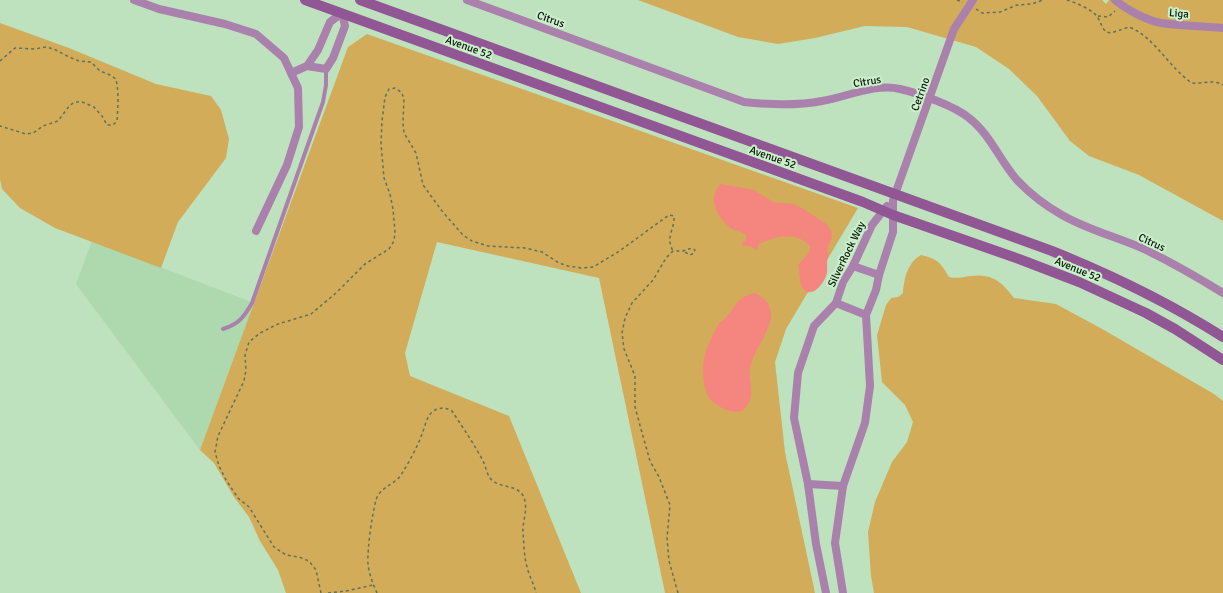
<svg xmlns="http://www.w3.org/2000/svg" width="1223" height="593" viewBox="0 0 1223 593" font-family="Signika,sans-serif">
<rect width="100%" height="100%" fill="#bee2be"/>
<path fill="#aed8ae" d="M92 241 254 303 200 450 76 284Z"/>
<g fill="#d2ac59">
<path d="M638 0H1102L1106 4 1109 0H1223V221L1139 175 1089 156 1070 141 1037 96 1009 69 976 47 907 27 865 26 815 38 778 44 738 37Z"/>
<path d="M0 23 69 48 156 84 211 96 221 110 229 139 226 158 178 222 161 268 55 228 20 208 2 189 0 179Z"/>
<path d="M367 34 858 208 786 329 775 362 785 452 815 593H665L599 278 437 242 405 353 410 376 509 416 581 593H286L278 570 260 541 249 517 234 497 214 463 200 450 348 47Z"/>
<path d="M921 255C938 259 941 263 949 277 957 279 963 277 971 276 992 273 1002 282 1014 298L1056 304 1104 330 1214 394 1223 401V593H874L871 576 868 532 875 502 892 462 907 442 913 422 905 405 882 382 877 335 886 305 891 298 898 297 903 293C904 278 908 262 921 255Z"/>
</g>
<g fill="#f5867f">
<path d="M721 184 754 190 773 202 793 204 802 208 825 223 831 230 832 238 827 250 829 255C825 262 829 269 826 276 823 284 812 299 803 289 799 284 800 272 798 265 803 258 810 256 810 246 796 231 776 236 759 244L758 248 756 250 752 247 742 245 743 242 746 240V235C742 232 738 231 734 230 731 229 729 226 726 224 715 213 708 196 721 184Z"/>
<path d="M755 293C790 311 758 340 751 364 746 379 757 394 746 407 742 413 736 412 730 411 722 409 711 402 708 396 702 385 702 365 705 354 708 345 715 328 721 321 723 320 725 319 726 317 736 306 738 296 755 293Z"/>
</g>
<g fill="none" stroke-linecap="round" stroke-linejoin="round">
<g stroke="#5b735c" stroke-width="1.5" stroke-dasharray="3 3" stroke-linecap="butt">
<path d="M957 0 963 2"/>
<path d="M1067 0C1076 3 1094 10 1098 18 1101 23 1102 28 1106 32L1111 33 1129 27C1155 37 1169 68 1192 83 1203 84 1213 79 1223 85"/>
<path d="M976 9 982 13 1000 12 1017 5 1032 4 1043 0"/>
<path d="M1098 16 1108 17 1115 11"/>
<path d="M0 61 15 48 35 49 46 47 54 49 69 57 79 61 91 62 100 71 110 75 116 79C119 93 118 107 117 121L113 125H107L102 116 94 107 82 102H75L70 105 58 121 43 126 33 133 26 134 0 126"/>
<path d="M321 593 316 570 309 561 299 557 286 555 274 547 249 507 238 498 226 480 219 466 215 452 218 436 244 381 246 370 245 355 249 342 260 333 278 324 311 314 336 293 365 264 389 249 394 241 395 232 393 209 390 194 384 178 381 144 382 121 385 97 389 89 395 88 401 92 404 98 403 124 404 133 416 153 423 185 442 211 463 235 472 241 488 246 525 248 542 252 559 263 568 266 581 268 593 267 618 252 669 215 674 216C675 230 665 236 673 251"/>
<path d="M328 593 346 591 373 585"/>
<path d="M377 593C373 584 369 574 368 564 367 549 372 515 376 500 380 487 394 485 401 475 409 462 417 448 422 434 425 427 426 418 432 412 439 407 445 407 452 411 463 428 475 445 484 463 486 468 487 474 490 478 497 488 514 484 522 494 530 506 522 521 523 533 524 544 524 557 527 567 529 576 534 584 536 593"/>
<path d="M678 593 669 561 667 538 670 505 659 477 650 461 641 429 635 407V376L624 349 622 333 625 318 632 303 653 280 666 258 673 251H683L692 248 695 250 694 253 690 255 683 251"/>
</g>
<path stroke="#aa81ac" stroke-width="4" d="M223 329C239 324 244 317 252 303L323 102 326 85V69"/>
<g stroke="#aa81ac" stroke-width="8">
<path d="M134 0 159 9 225 24 256 34 284 58 298 88 299 127 287 165 256 231"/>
<path d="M467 0 744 102C771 105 796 106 822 101 847 97 874 83 900 89 918 93 955 106 969 118 990 134 1000 161 1017 180 1030 194 1046 206 1062 215 1088 230 1117 237 1144 249 1171 262 1197 277 1223 293"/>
<path d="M1115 0C1127 10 1146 20 1161 23 1181 26 1203 26 1223 28"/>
<path d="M291 73 307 66 318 50 330 22 342 13 345 26 333 58 326 69 307 66"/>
<path d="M853 266 879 275"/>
<path d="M836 303 866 315"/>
<path d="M808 484 843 486"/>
<path d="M826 593 816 544 808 484 794 418 798 373 814 326 836 303 843 282 853 266 872 225 887 206"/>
<path d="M843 593 835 543 843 486 865 423 870 386 866 315 876 290 879 275 893 232V200L954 29 973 0"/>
</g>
<g stroke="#915795" stroke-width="10">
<path d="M305 0 863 202 893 215 1019 259 1079 282 1146 313 1175 329 1223 360"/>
<path d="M360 0 1052 251C1112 275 1168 302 1223 337"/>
</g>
</g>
<g text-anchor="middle" stroke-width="4" stroke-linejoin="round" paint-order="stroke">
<g font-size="11" fill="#09160a" stroke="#cbf0cb">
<text transform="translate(1179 13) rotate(5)" y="4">Liga</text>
<text transform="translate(551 19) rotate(20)" y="4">Citrus</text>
<text transform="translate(469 47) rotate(20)" y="4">Avenue 52</text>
<text transform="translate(867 81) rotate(-9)" y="4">Citrus</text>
<text transform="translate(920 94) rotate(-70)" y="4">Cetrino</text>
<text transform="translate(773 157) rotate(19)" y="4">Avenue 52</text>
<text transform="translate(1152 242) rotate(25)" y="4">Citrus</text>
<text transform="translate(846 254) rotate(-64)" y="4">SilverRock Way</text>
<text transform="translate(1078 269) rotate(22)" y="4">Avenue 52</text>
</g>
</g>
</svg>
